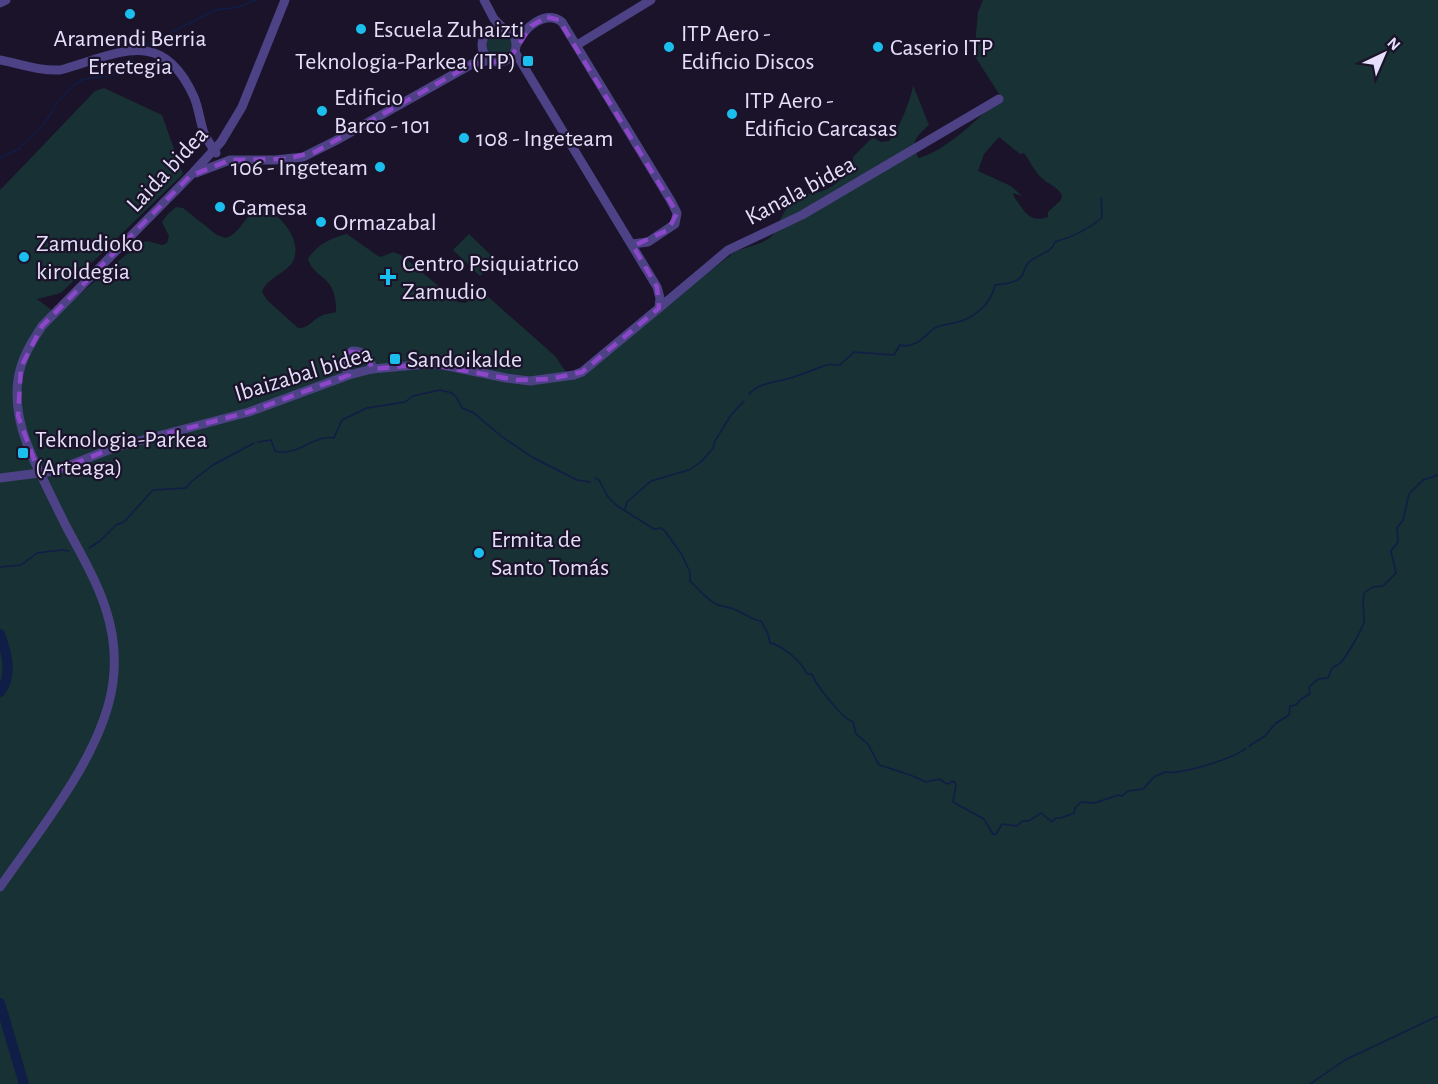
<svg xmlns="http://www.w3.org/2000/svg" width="1438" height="1084" viewBox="0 0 1438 1084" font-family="'Alegreya Sans',sans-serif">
<rect width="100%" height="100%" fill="#1a132a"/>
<g fill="#173134" fill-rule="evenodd">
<path d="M983 0H1438V1084H0V190L5 185 95 91 104 88 162 115 183 174 61 293 37 299 53 311 61 310 141 242 148 241 162 245 167 243 169 236 162 222 167 215 176 207 183 208 217 235 226 238C242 233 247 210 262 206 280 214 305 242 292 263 284 274 266 279 262 292L267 300 298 328C308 329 312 320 321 316 326 313 331 314 336 312 337 274 315 281 308 259 315 246 332 237 347 234L378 256 381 257 393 252 401 255 458 302 465 303 478 293 485 294 555 356 566 372 576 371 731 255 730 253C744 247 767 245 776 231 779 227 779 222 781 218 785 210 790 205 791 196 800 194 810 194 819 192 832 189 855 171 853 157L873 137 881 142 889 141C898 132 912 97 913 85L929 125C918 135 908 143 919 158 949 149 978 118 1001 97L974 55 978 12ZM999 137 1020 154 1024 153C1030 161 1035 173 1043 179 1049 185 1056 185 1062 195L1061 200 1048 212V217C1029 224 1024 210 1014 197L1013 193 1022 196 1011 186 978 171 984 154Z"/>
<circle cx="499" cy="45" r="13"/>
<path d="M469 234 496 260 480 276 453 250Z"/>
</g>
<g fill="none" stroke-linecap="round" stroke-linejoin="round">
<g stroke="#101d47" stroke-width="1.5">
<path d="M145 46 213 11C222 8 230 9 238 7 245 6 249 1 257 0"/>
<path d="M0 158 19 149 22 145C36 134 48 121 55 106 57 101 70 89 74 85 85 74 102 80 115 74 123 69 129 60 135 54"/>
<path d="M749 394C759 382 780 382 794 377 805 373 816 369 826 365 830 364 835 365 840 365L854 352 894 355 900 345C914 349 923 338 932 330 938 325 946 325 954 323 973 319 991 305 995 285 1004 284 1011 284 1019 279 1025 274 1024 267 1029 262 1037 254 1051 254 1055 242 1073 237 1087 230 1102 218L1101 198"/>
<path d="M258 442 271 440 275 451C296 458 314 434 334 438L342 420 367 408 405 402 413 396 440 390 452 393 457 398 462 408 474 413 501 436 532 457 577 480 590 482"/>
<path d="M595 478 599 480 608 497 616 505 654 529 661 528 665 531 682 555 690 572V581C699 589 706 600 718 605 725 607 734 608 740 612 747 615 754 621 761 621L768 634 770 643C782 645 802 662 807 674H812C815 684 843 719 853 722L856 734 868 744 879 765C889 768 918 777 925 782L939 779 947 784 954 781 956 785 953 802 984 819 993 834H996L1002 824 1017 826 1022 821H1029L1041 813 1052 822 1056 818H1061L1074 813 1075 808 1081 802 1095 803 1118 795 1122 796 1128 791 1143 789 1154 777 1165 772C1180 775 1233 759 1246 748"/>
<path d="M625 509 627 502 651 481 689 470 702 461 713 448 715 441 731 415 744 401"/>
<path d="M89 548 100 541 116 525 124 522 153 490 186 488 192 481 213 465 254 443"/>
<path d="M0 567 21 565 37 553 62 550 69 551"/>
<path d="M1249 746 1265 736 1275 724 1289 715 1290 706 1296 705 1301 699 1310 694 1309 687 1318 679 1328 678 1332 668C1335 666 1338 665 1340 663 1345 659 1364 627 1364 621 1364 611 1362 603 1364 593L1373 587 1383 586 1396 573 1391 551 1398 542 1397 528 1403 520 1409 494 1423 480 1438 475"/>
<path d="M1310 1084 1345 1060 1438 1016"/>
</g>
<g stroke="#101d47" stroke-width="10">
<path d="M0 634C7 653 13 676 0 692"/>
<path d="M0 1003 24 1084"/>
</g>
<g stroke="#4d4285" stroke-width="9">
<path d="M484 0 494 19 503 28"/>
<path d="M0 3 6 0"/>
<circle cx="499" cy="45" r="17"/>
<path d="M517 44C524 28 545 9 562 22L671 201 677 213 675 224 648 242 632 244"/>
<path d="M577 45 651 0"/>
<path d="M0 60C21 64 39 71 60 70 118 54 162 25 194 97 199 109 200 122 204 133 207 140 212 147 216 153"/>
<path d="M196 173 230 160H275L303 157 335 141 472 64 490 60"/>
<path d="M659 308 728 250 802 215 999 99"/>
<path d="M349 375C344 365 345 359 352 351 365 351 371 356 372 369"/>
<path d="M0 478 55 471 116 447 249 412 349 375 372 369 428 364 443 365 506 378 530 381 574 375 582 372 659 308 660 298 657 287 515 52"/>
<path d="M0 887C40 829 104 753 113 682 121 622 94 578 67 528 59 512 51 496 43 479 27 448 13 415 18 379 21 359 31 343 42 326L190 176 221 142 242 107 285 0"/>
</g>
</g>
<path fill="none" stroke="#8b47c8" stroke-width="4.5" stroke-dasharray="12 8" stroke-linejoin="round" d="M547 17 559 20 677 213 668 230 633 246 657 287 659 308 582 372 550 379 516 380 428 364 372 369 367 354 344 351 349 375 249 412 116 447 55 471 39 473 18 416 21 367 42 326 190 176 230 160 286 159 315 152 472 64 508 61 531 26Z"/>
<g fill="#1bbfed" stroke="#1a132a" stroke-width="2">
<circle cx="130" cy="14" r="6"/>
<circle cx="361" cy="29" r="6"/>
<circle cx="669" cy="47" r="6"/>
<circle cx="878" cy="47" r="6"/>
<rect x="522" y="55" width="12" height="12" rx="3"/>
<circle cx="322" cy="111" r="6"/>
<circle cx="732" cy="114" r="6"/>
<circle cx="464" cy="138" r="6"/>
<circle cx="380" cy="167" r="6"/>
<circle cx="220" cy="207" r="6"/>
<circle cx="321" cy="222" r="6"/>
<circle cx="24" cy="257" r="6"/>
<path d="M385 268h6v6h6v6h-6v6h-6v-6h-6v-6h6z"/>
<rect x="389" y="353" width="12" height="12" rx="3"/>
<rect x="17" y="447" width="12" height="12" rx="3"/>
<circle cx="479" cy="553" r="6"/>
</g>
<g text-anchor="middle" stroke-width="4.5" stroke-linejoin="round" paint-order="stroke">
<g font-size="24" fill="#e6dffc" stroke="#1a132a" text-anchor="start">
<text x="373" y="37">Escuela Zuhaizti</text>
<text x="681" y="41">ITP Aero -<tspan x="681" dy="28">Edificio Discos</tspan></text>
<text x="130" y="46" text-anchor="middle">Aramendi Berria<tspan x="130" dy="28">Erretegia</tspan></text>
<text x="890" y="55">Caserio ITP</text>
<text x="516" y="69" text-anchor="end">Teknologia-Parkea (ITP)</text>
<text x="334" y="105">Edificio<tspan x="334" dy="28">Barco - 101</tspan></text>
<text x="744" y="108">ITP Aero -<tspan x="744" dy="28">Edificio Carcasas</tspan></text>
<text x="476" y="146">108 - Ingeteam</text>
<text x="368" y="175" text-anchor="end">106 - Ingeteam</text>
<text x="232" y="215">Gamesa</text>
<text x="333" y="230">Ormazabal</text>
<text x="36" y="251">Zamudioko<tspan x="36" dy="28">kiroldegia</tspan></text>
<text x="402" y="271">Centro Psiquiatrico<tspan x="402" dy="28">Zamudio</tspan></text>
<text x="407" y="367">Sandoikalde</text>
<text x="35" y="447">Teknologia-Parkea<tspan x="35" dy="28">(Arteaga)</tspan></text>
<text x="491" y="547">Ermita de<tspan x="491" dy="28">Santo Tomás</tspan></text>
</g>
<g font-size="24" fill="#e6dffc" stroke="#1a132a">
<text transform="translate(167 169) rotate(-47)" y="8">Laida bidea</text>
<text transform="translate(800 190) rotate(-28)" y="8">Kanala bidea</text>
<text transform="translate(303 373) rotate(-17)" y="8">Ibaizabal bidea</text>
</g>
</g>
<g transform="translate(1384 54) rotate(44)" stroke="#1a132a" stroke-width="4.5" paint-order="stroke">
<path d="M0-4.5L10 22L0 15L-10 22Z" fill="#e6dffc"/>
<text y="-9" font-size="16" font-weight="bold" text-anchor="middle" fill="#e6dffc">N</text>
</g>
</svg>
